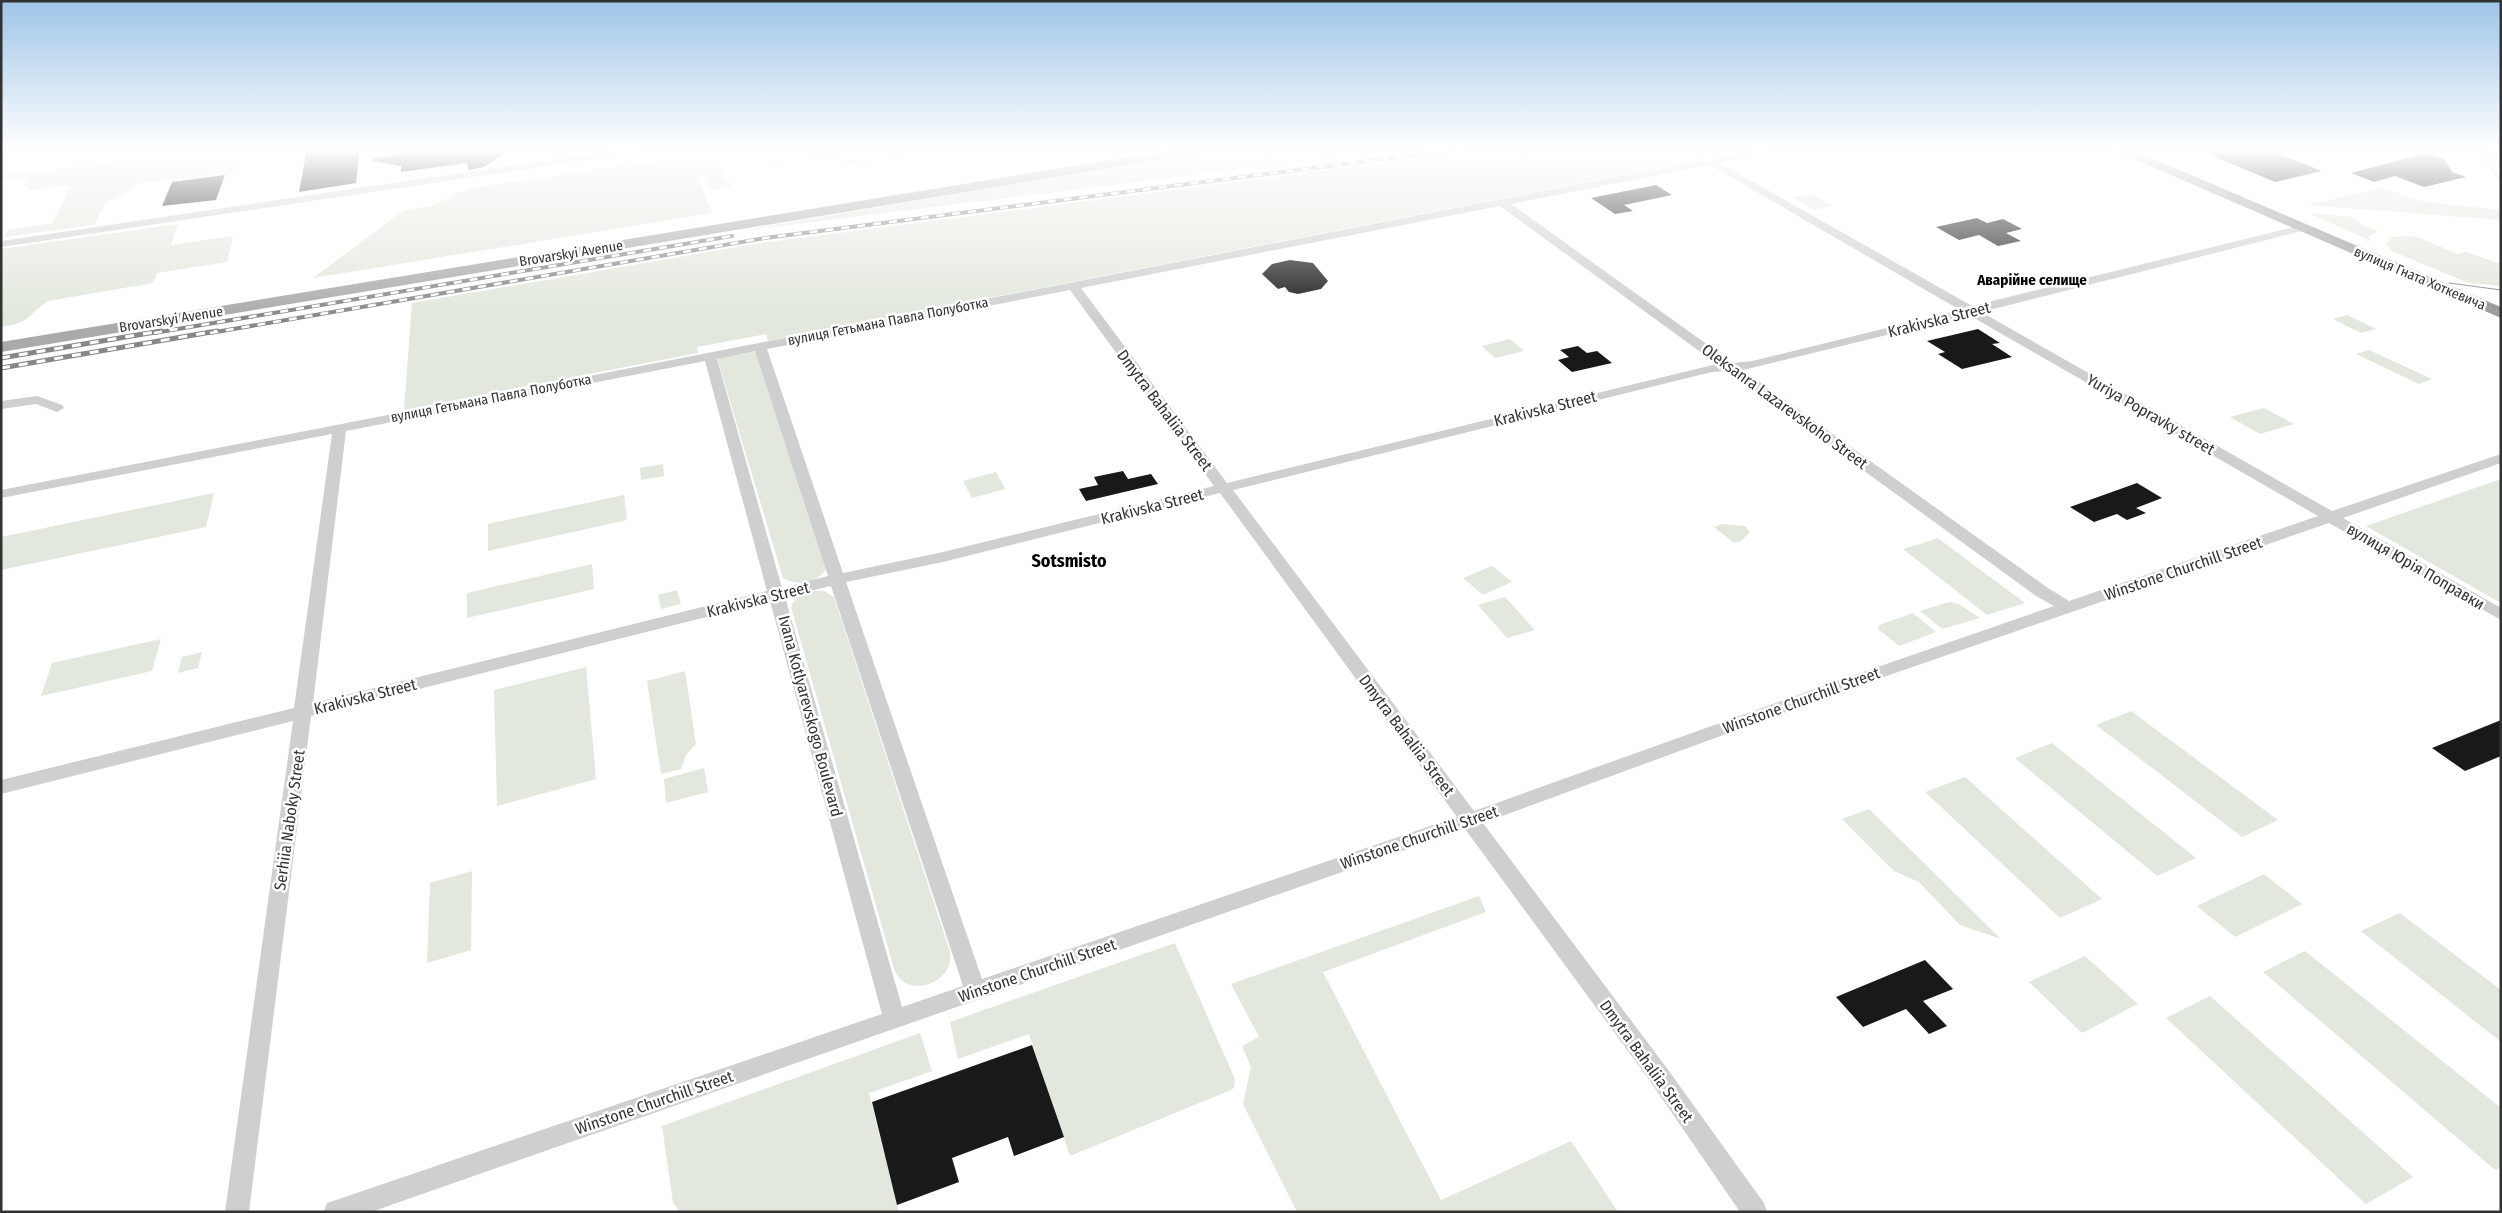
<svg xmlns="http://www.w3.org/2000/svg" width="2502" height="1213" viewBox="0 0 2502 1213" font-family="'Fira Sans Condensed',sans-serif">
<rect width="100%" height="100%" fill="#fff"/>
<g fill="#e2e8dd">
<path d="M181 149H261L244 154 243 157 246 156 244 165 239 166 238 171 138 184 105 204 94 225 4 237 9 230 53 223 71 185 27 191 28 186 23 187 27 179 1 180V176L98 164Z"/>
<path d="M689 149H711V154L719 160 723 179 726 178 732 186 710 191 705 178 697 174 712 213 313 278 404 210 430 206 470 188 690 156 693 162Z"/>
<path d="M765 149H899L904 157 843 166 838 156 770 165Z"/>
<path d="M1216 149H1403L740 231Z"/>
<path d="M1493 149H1755L768 341 766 334 697 347 698 353 404 410 412 303 760 243Z"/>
<path d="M2381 188 2426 202 2501 210V220L2307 205Z"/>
<path d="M1811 194 1833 206 1814 210 1792 197Z"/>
<path d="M2309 213 2354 217 2362 225 2378 231 2369 236V238L2373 242Z"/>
<path d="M178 224 171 245 233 236 227 262 157 273 153 283 48 301C27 314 32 323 1 327V249Z"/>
<path d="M2410 236 2421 238 2457 254 2466 252 2501 264V286L2468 283 2392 251 2386 243 2393 237Z"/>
<path d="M2347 315 2376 329 2361 333 2333 319Z"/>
<path d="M1510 339 1524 351 1495 358 1482 346Z"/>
<path d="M2369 350 2432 379 2419 384 2356 354Z"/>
<path d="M753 351 756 353 826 568C819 583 797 587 783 578L718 361 719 358Z"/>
<path d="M2264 408 2294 424 2260 434 2230 417Z"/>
<path d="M663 464 664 476 641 480 640 468Z"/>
<path d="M996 472 1005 489 972 498 963 481Z"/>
<path d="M2501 479V603L2366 526Z"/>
<path d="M214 493 206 527 1 570V537Z"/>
<path d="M624 495 627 520 488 551V524Z"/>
<path d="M1722 524 1745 526 1750 532 1741 541 1734 543 1714 527Z"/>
<path d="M1939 538V539L2025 603 1987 615 1903 549Z"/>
<path d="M592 564 594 589 467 618V593Z"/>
<path d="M1492 566 1512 582 1483 595 1463 578Z"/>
<path d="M677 590 681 604 661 609 658 595Z"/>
<path d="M824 591 834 597 950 952C955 983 906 1001 894 969L791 607C796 593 811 590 824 591Z"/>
<path d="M1505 597 1535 630 1507 638 1478 605Z"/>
<path d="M1949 602 1959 604 1980 618 1942 629 1920 611Z"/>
<path d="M1913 613 1936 632 1899 646 1878 629 1879 625Z"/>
<path d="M161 639 152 671 41 696 52 663Z"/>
<path d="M202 652 198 668 178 673 182 657Z"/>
<path d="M586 667 596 779 497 806 494 690Z"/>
<path d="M685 671 696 744 686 755 681 769 661 774 647 681Z"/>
<path d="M2131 711 2278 820 2242 837 2096 725Z"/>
<path d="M2052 743 2196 858 2157 876 2015 758Z"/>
<path d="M704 768 708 792 666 803 664 779Z"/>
<path d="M1965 777 2102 899 2060 918 1925 792Z"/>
<path d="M1869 809 2001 939 1960 925 1919 882 1894 871 1842 819Z"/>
<path d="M472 871 471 950 427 963 430 883Z"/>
<path d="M2264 874 2302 904 2235 937 2197 906Z"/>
<path d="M1479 896 1486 912 1323 972 1441 1200 1571 1141 1618 1212H1297L1243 1104 1251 1067 1242 1046 1259 1037 1231 984Z"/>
<path d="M2400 913 2501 990V1042L2361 931Z"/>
<path d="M1175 943 1235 1079 1234 1088 1231 1090 1070 1156 1029 1034 958 1059 950 1022Z"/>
<path d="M2305 951 2501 1108V1167L2495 1170 2263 972Z"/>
<path d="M2085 956 2138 1004 2082 1033 2029 982Z"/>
<path d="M2210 996 2413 1177 2366 1204 2166 1018Z"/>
<path d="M920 1033 932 1071 869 1093 899 1212H680L673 1203 662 1126Z"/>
</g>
<g fill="#191919">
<path d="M307 149H360L356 183 299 192Z"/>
<path d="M400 149H512L484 167 468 170 467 163 401 172V166L373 161V159L400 154Z"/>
<path d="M2196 149H2266L2322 171 2275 182Z"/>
<path d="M2426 153 2444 159 2452 172 2466 177 2424 187 2395 176 2374 182 2351 173Z"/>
<path d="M225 175 216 200 162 206 172 182Z"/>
<path d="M1656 185 1672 195 1624 205 1633 211 1615 214 1591 198Z"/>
<path d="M1977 218 1987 223 2003 219 2022 229 2006 233 2021 241 1998 246 1979 235 1959 240 1936 227Z"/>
<path d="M1290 260 1313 263 1328 281 1321 289 1298 294 1289 292 1285 287 1278 289 1262 274 1272 264Z"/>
<path d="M1978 329 2000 343 1992 344 2012 357 1962 369 1938 354 1945 352 1927 341Z"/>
<path d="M1578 346 1587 353 1597 351 1612 363 1572 372 1558 360 1569 357 1560 350Z"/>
<path d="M1123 471 1128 479 1151 474 1158 484 1086 501 1079 489 1098 485 1094 477Z"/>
<path d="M2137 483 2162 498 2136 508 2146 513 2127 520 2117 514 2094 522 2070 507Z"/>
<path d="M2501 720V756L2465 771 2432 748Z"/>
<path d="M1925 960 1953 989 1923 1001 1947 1026 1929 1034 1906 1009 1863 1027 1836 997Z"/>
<path d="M1032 1045 1064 1137 1014 1156 1008 1137 952 1158 959 1182 897 1205 872 1102Z"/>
</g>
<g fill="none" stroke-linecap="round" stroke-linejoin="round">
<g fill="#cfcfcf" fill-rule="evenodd">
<path d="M622 149H648L643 152 1 247V241Z"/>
<path d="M1760 149H1781L1720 163 1972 306 2302 225 2306 226V230L1981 312 2332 511 2501 454V463L2343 518 2501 608V620L2329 523 1849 689 1483 823 1666 1067 1764 1203 1767 1212H1740L1650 1081 1465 829 371 1212H324L327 1203 336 1200 882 1014 770 601 311 716 249 1212H225L293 721 1 794V780L294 708 332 434 1 498V490ZM1710 165 1960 310 1752 361 1733 363 1511 204ZM1500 206 1717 364 1227 483 1081 288ZM1070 290 1214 486 943 552 843 573 767 349ZM1969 315 2318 516 2069 601 2048 588 1743 370ZM755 351 828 576 782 588 717 359ZM705 361 767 591 313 703 346 431ZM1727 371 2036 596 2054 606 1837 681 1474 811 1233 490 1712 372ZM1220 493 1457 817 982 979 846 582 943 562ZM831 586 963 986 902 1007 785 597Z"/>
<path d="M2486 149H2496L2501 154V164L2497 163Z"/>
<path d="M37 396 62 405 64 408 57 412 36 404 1 409V401Z"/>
</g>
<path fill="#aaa" fill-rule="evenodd" d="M1177 149H1206L1200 153 1 352V342Z"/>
<path fill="#999" fill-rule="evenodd" d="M2111 149H2130L2501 307V318Z"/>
<g stroke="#878787" stroke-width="1">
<path d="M2126 149 2501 310"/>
<path d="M2477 149 2501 181"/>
<path d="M2449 283 2501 290"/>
</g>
<g stroke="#878787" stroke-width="4">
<g id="rail-far1">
<path d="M154 333 732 236"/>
<path d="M210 333 765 238 1461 149"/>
</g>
</g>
<g stroke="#878787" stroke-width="5">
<g id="rail">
<path d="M1 358 161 331"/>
<path d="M1 368 217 331"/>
</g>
</g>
<use href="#rail-far1" stroke="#fff" stroke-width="2.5" stroke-dasharray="8" stroke-linecap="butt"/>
<use href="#rail" stroke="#fff" stroke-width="3" stroke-dasharray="9" stroke-linecap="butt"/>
</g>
<linearGradient id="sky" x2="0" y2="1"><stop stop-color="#9ec5e8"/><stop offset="0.47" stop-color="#fff"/><stop offset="1" stop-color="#fff" stop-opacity="0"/></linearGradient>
<rect width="2502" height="319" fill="url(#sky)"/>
<g text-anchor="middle" stroke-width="5" stroke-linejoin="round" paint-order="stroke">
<g font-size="14" fill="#323232" stroke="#fff">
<text transform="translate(571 253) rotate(-9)" y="5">Brovarskyi Avenue</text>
<text transform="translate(2420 278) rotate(23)" y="5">вулиця Гната Хоткевича</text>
<text transform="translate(171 319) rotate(-9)" y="5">Brovarskyi Avenue</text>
<text transform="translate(888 321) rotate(-11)" y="5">вулиця Гетьмана Павла Полуботка</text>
<text transform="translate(491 398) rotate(-11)" y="5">вулиця Гетьмана Павла Полуботка</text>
</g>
<g font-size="15" font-weight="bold" fill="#000" stroke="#fff">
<text x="2032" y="285">Аварійне селище</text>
</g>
<g font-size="16" fill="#323232" stroke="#fff">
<text transform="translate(1939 319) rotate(-14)" y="6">Krakivska Street</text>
<text transform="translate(1785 406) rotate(36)" y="6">Oleksanra Lazarevskoho Street</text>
<text transform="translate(1545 408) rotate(-14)" y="6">Krakivska Street</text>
<text transform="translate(1165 410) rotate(53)" y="6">Dmytra Bahaliia Street</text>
<text transform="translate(2151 414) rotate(30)" y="6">Yuriya Popravky street</text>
<text transform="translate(1152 506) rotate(-14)" y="6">Krakivska Street</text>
<text transform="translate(2416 566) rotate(30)" y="6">вулиця Юрія Поправки</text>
<text transform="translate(2183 568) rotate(-19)" y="6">Winstone Churchill Street</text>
<text transform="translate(758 599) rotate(-14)" y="6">Krakivska Street</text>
<text transform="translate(365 696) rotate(-14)" y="6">Krakivska Street</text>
<text transform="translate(1801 700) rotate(-20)" y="6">Winstone Churchill Street</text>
<text transform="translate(811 716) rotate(75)" y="6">Ivana Kotlyarevskogo Boulevard</text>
<text transform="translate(1407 735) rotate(53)" y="6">Dmytra Bahaliia Street</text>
<text transform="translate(289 820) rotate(-82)" y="6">Serhiia Naboky Street</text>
<text transform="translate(1419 837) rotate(-19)" y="6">Winstone Churchill Street</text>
<text transform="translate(1037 970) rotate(-19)" y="6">Winstone Churchill Street</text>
<text transform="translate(1647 1061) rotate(54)" y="6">Dmytra Bahaliia Street</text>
<text transform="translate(654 1102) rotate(-19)" y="6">Winstone Churchill Street</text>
</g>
<g font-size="18" font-weight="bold" fill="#000" stroke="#fff">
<text x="1069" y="567">Sotsmisto</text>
</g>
</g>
<rect width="2502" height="1213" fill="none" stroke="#323232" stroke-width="5"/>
</svg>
